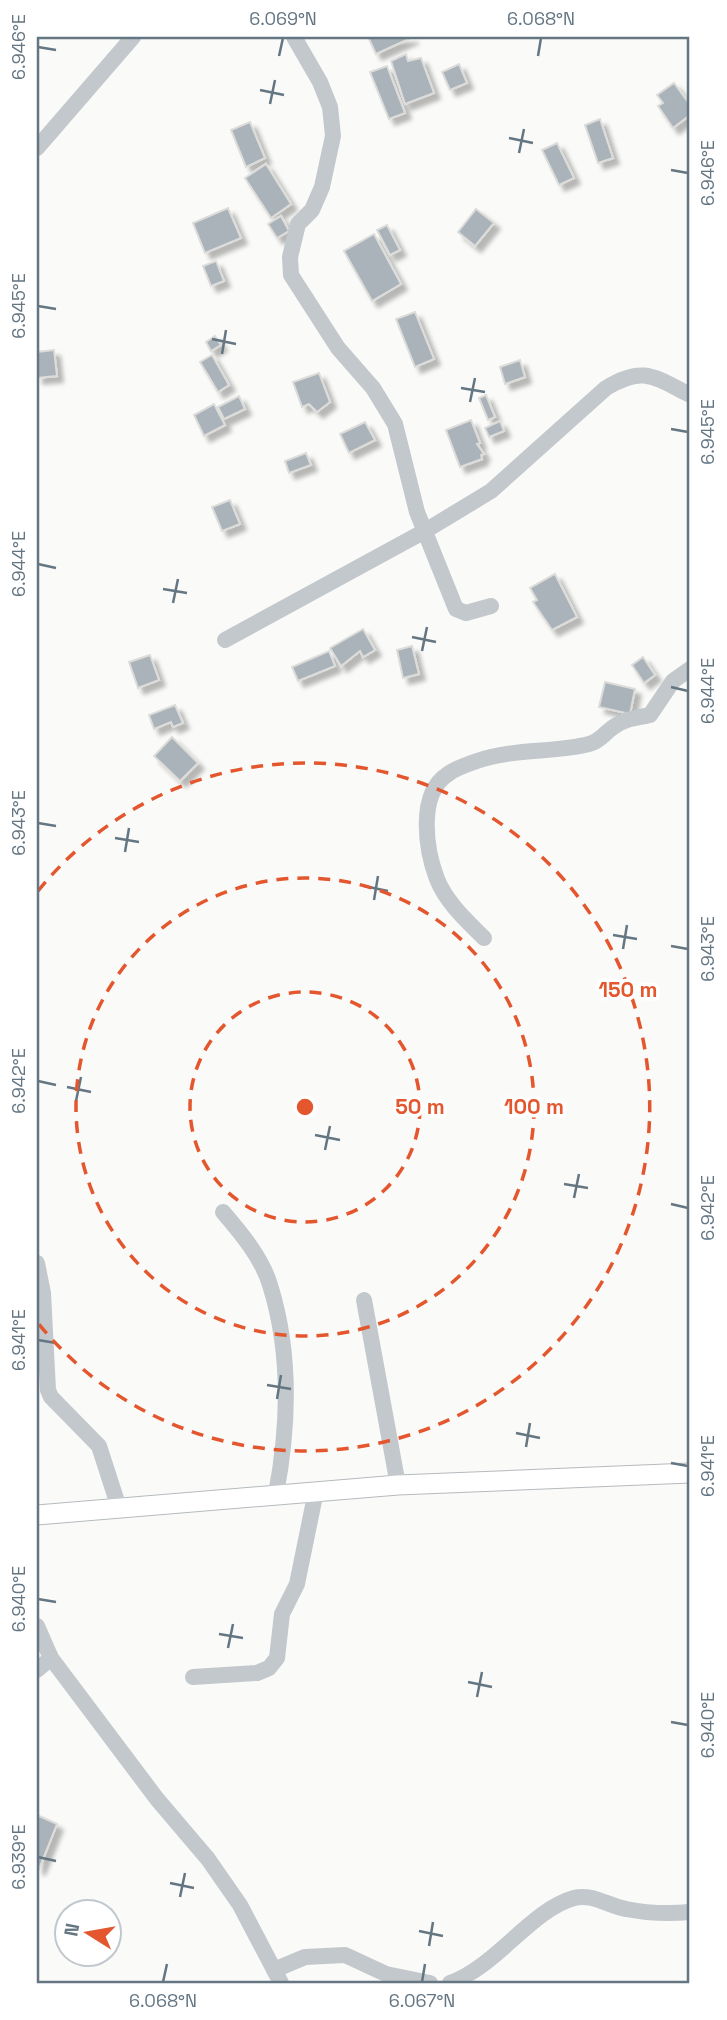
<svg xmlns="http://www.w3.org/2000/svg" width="727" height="2020" viewBox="0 0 727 2020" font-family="'Space Grotesk',sans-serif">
<defs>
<filter id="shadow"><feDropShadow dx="6" dy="6" stdDeviation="2" flood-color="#0004"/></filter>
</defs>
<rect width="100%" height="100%" fill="#fafaf8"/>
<g fill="#aab3b9" stroke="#dcdcda" stroke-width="2" filter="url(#shadow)">
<path d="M368 37H413L376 54Z"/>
<path d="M406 54 408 61 421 58 434 93 405 104 391 61Z"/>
<path d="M459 64 467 83 450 90 442 72Z"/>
<path d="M387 66 405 113 389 119 370 72Z"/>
<path d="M674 83 688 102 690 115 673 128 658 106 663 103 657 95Z"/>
<path d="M600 119 613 158 598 163 585 125Z"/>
<path d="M250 122 265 158 246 167 231 130Z"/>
<path d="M557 143 574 178 559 185 542 150Z"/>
<path d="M266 164 291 204 271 218 245 178Z"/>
<path d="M228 208 241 238 205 253 193 223Z"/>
<path d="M476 209 494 223 475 246 458 232Z"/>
<path d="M281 216 289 231 277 238 268 224Z"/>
<path d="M387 225 400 250 390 255 377 230Z"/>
<path d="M374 234 401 284 372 301 344 251Z"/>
<path d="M216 261 224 281 211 286 203 266Z"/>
<path d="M415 312 434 359 415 367 396 319Z"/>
<path d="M215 336 221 345 211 351 206 342Z"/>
<path d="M54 350 57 376 37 378V352Z"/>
<path d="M212 355 229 385 218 392 200 362Z"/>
<path d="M520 360 525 377 505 384 500 367Z"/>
<path d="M319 373 330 402 317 412 309 404 302 407 293 382Z"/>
<path d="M486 395 495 417 488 420 479 398Z"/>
<path d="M239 396 245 409 224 419 218 407Z"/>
<path d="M214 404 225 425 204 436 194 415Z"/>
<path d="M471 420 480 443 477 444 484 454 481 455 482 459 460 467 446 430Z"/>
<path d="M500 421 504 431 489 437 485 428Z"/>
<path d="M365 422 375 440 349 453 340 434Z"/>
<path d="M306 453 311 465 289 473 285 461Z"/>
<path d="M230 500 240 524 222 531 212 507Z"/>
<path d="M555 574 577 617 552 630 533 602 537 600 530 588Z"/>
<path d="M363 629 375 650 363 657 360 651 341 666 330 648Z"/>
<path d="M412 646 419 674 403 678 397 650Z"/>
<path d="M329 651 335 666 298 681 292 667Z"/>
<path d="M150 655 159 680 138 688 129 662Z"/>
<path d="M643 657 655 675 644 683 632 665Z"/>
<path d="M605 682 635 689 630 714 599 707Z"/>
<path d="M175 705 183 723 173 727 171 722 154 729 149 715Z"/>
<path d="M172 737 198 763 180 781 154 756Z"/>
<path d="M37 1815 57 1824 39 1869 37 1868Z"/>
</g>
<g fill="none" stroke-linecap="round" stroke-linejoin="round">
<g stroke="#b5babe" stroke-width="21">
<path id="major" d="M37 1515 398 1485 690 1473"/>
</g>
<g stroke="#c3c8cc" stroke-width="16">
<path d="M294 37 320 82 330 107 333 136 322 187 312 210 298 224 290 257 291 275 338 348 373 388 395 424 417 512 456 609 466 613 491 606"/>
<path d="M37 148 133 37"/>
<path d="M225 640 425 531 491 491 606 388C642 366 653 376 688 394"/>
<path d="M484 938C467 921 446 902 437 879 426 850 417 794 448 774 456 768 468 764 477 761 515 748 554 753 589 744 601 741 605 732 615 726 626 718 637 718 650 715L673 681 690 669"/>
<path d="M223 1212C241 1233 262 1258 270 1285 291 1352 289 1425 276 1494"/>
<path d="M37 1263 43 1293 48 1390 51 1397 99 1446 119 1508"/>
<path d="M364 1300 398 1485"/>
<path d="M37 1626 51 1658 157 1799 208 1859 240 1905 281 1983"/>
<path d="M37 1670 51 1658"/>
<path d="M193 1677 257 1673 269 1668 277 1658 282 1614 297 1584 316 1491"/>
<path d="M274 1970 305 1957 345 1955 386 1974 430 1983"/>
<path d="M450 1983C497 1966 531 1910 574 1898 592 1893 608 1906 626 1909 646 1913 670 1914 690 1912"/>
</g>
<use href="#major" stroke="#fff" stroke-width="19"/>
</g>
<path fill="none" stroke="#657683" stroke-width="2.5" d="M38 47 56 50M279 56 283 38M538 56 541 38M260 90 284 95M270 104 275 80M509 138 533 143M519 153 524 129M671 170 688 173M38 306 56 309M212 339 236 344M222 354 226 330M461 388 485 392M470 402 475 378M671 429 688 432M38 564 56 568M163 589 187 593M173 603 178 579M412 637 436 642M422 651 427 627M671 687 688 691M38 823 56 826M115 838 139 842M125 852 129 828M364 886 388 891M374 900 378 876M613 935 637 939M671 946 688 949M623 949 627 925M38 1081 56 1085M67 1087 91 1092M76 1101 81 1077M315 1135 340 1140M325 1150 330 1126M564 1184 588 1188M574 1198 579 1174M671 1204 688 1208M38 1340 56 1343M267 1385 291 1389M277 1399 281 1375M516 1433 540 1438M526 1447 530 1423M671 1463 688 1466M38 1599 56 1602M219 1634 243 1638M228 1648 233 1624M468 1682 492 1687M477 1697 482 1672M671 1722 688 1725M38 1857 56 1861M170 1883 194 1888M180 1897 185 1873M419 1931 443 1936M429 1946 433 1922M163 1982 167 1964M422 1982 425 1964"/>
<g fill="none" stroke="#e4572e" stroke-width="3.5" stroke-dasharray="12 9">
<circle cx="305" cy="1107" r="115"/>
<circle cx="305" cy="1107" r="229"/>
<path d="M38 891A344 344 0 1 1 38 1323"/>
</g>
<circle cx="305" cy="1107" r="10" fill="#e4572e" stroke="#fff" stroke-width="3.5"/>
<g font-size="21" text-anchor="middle" font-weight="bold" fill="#e4572e" stroke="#fff" stroke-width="7" stroke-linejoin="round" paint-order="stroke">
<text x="628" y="997">150 m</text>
<text x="420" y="1114">50 m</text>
<text x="534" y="1114">100 m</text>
</g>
<rect width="727" height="2020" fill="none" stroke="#ffffff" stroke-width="77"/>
<g transform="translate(88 1933) rotate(281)"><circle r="33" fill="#ffffff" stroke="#c1c8cd" stroke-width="2"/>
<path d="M0-5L12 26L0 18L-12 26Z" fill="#e4572e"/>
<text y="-10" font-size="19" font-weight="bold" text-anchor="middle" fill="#657683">N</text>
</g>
<rect x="38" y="38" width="650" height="1944" fill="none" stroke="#657683" stroke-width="2.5"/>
<g font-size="18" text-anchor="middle" fill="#657683">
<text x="283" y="25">6.069°N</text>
<text x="541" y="25">6.068°N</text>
<text transform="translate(19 47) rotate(-90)" y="6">6.946°E</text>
<text transform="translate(708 173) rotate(-90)" y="6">6.946°E</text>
<text transform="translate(19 306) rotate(-90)" y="6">6.945°E</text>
<text transform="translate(708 432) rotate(-90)" y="6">6.945°E</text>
<text transform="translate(19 564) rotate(-90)" y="6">6.944°E</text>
<text transform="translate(708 691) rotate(-90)" y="6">6.944°E</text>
<text transform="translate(19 823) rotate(-90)" y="6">6.943°E</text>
<text transform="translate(708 949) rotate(-90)" y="6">6.943°E</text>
<text transform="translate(19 1081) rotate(-90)" y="6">6.942°E</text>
<text transform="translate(708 1208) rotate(-90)" y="6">6.942°E</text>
<text transform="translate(19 1340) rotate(-90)" y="6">6.941°E</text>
<text transform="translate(708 1466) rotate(-90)" y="6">6.941°E</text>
<text transform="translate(19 1599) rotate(-90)" y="6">6.940°E</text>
<text transform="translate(708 1725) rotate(-90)" y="6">6.940°E</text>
<text transform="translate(19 1857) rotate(-90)" y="6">6.939°E</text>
<text x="163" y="2007">6.068°N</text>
<text x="422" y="2007">6.067°N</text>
</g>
</svg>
